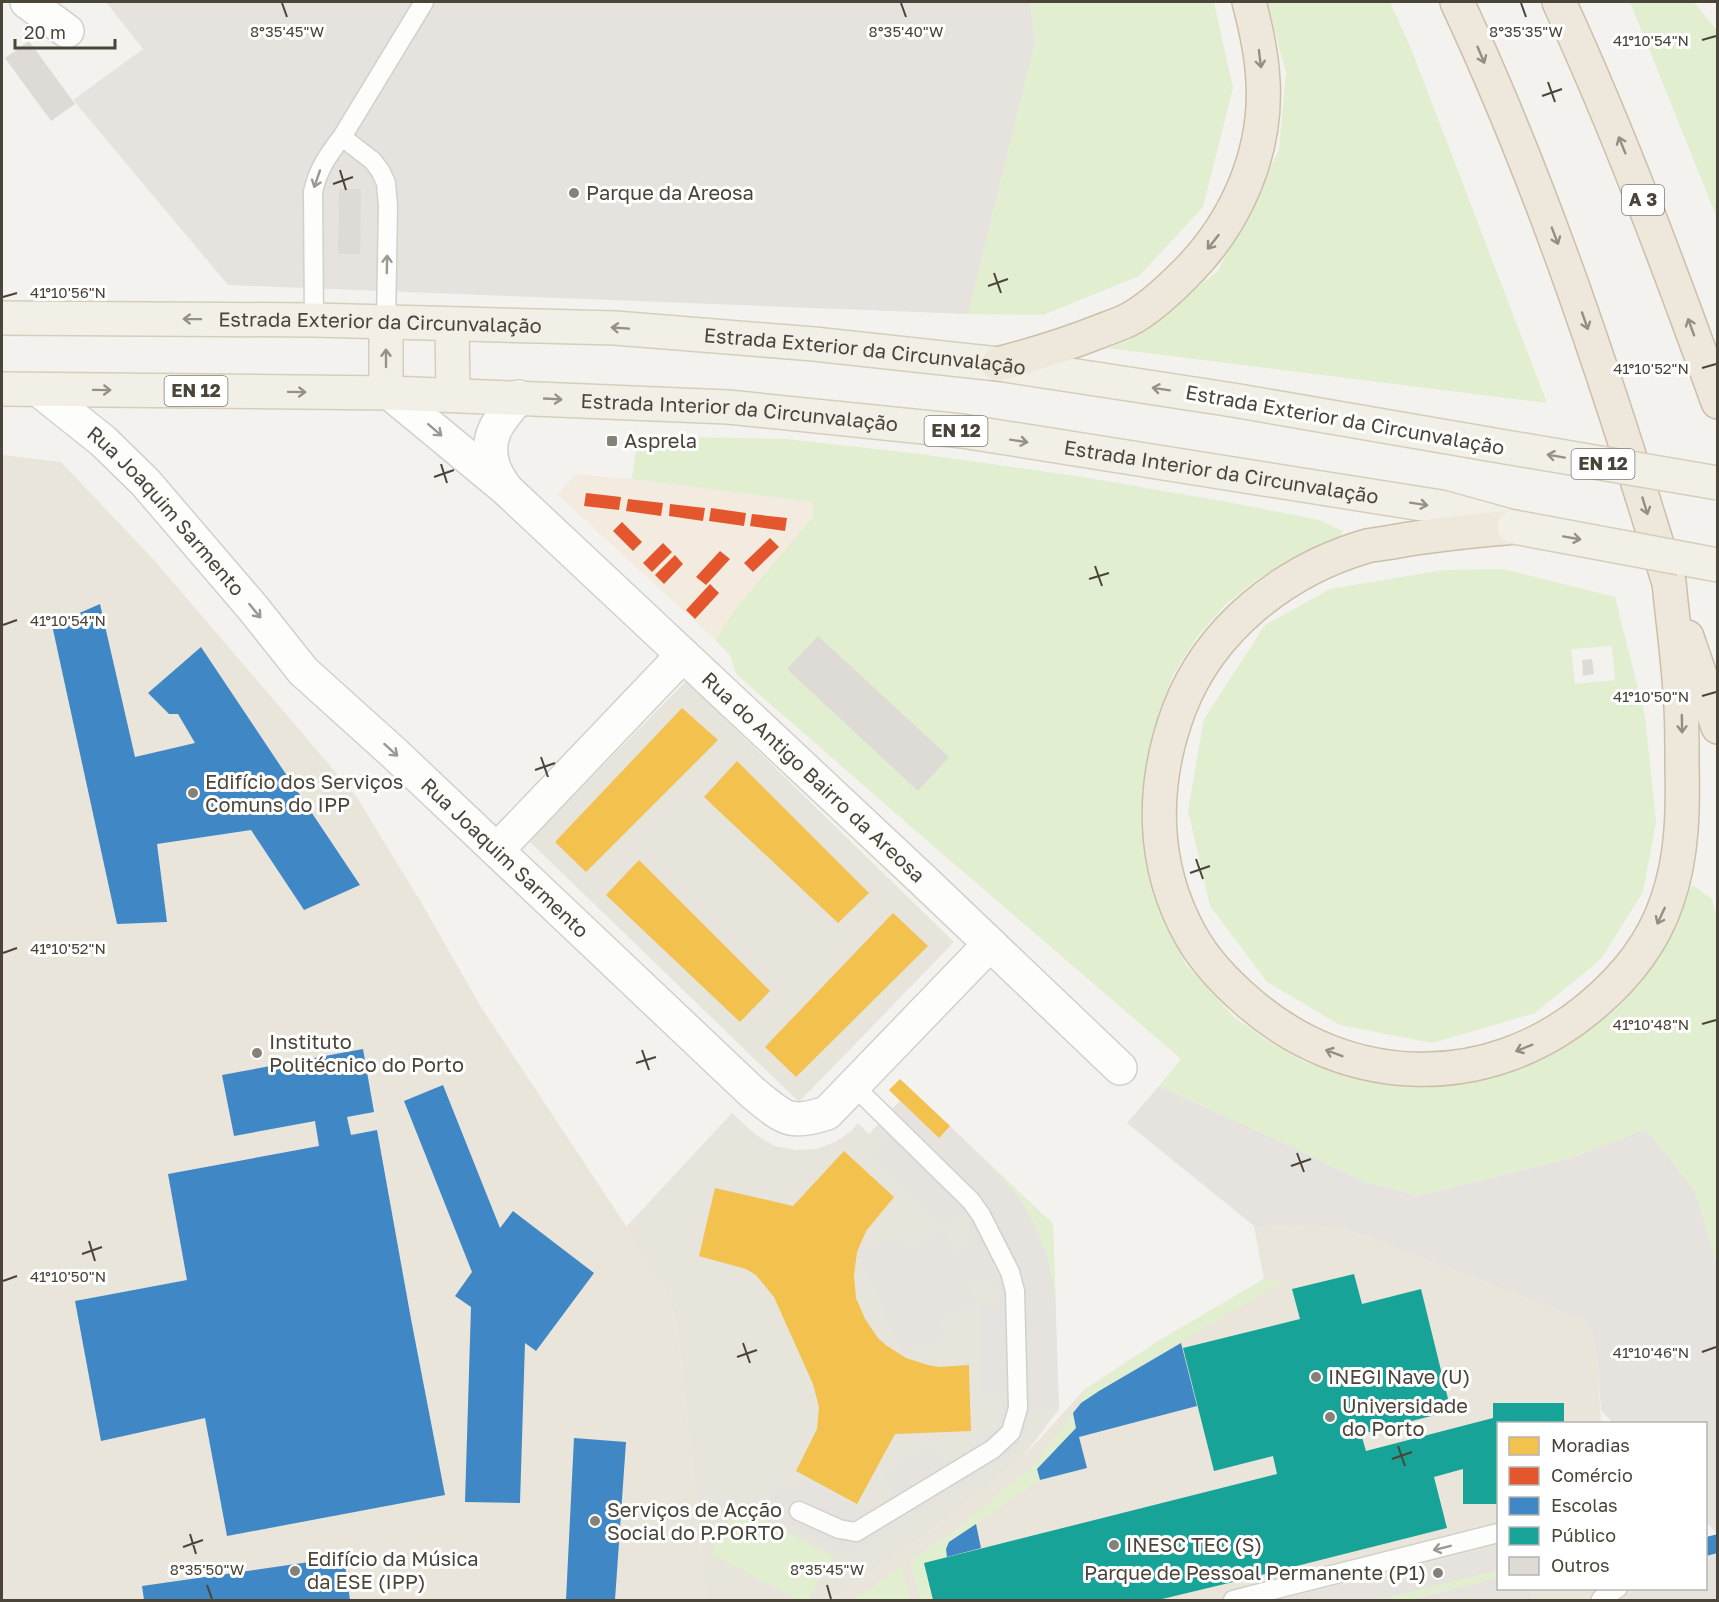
<svg xmlns="http://www.w3.org/2000/svg" width="1719" height="1602" viewBox="0 0 1719 1602" font-family="'Golos Text',sans-serif">
<rect width="100%" height="100%" fill="#f4f2ee"/>
<g fill="#e7e4dc">
<path d="M686 681 954 942 799 1102 529 841Z"/>
<path d="M900 1079 1053 1224 1059 1409 1024 1456 938 1526 830 1600H694L706 1598 699 1522 677 1328 671 1304 661 1282 626 1227 732 1113 756 1135 775 1146 796 1150 816 1149 835 1142 850 1132 858 1123 869 1134 900 1101 889 1090Z"/>
</g>
<path fill="#f3ebdf" d="M576 474 632 479 813 501 814 517 735 609 715 640 557 494Z"/>
<g fill="#eae5da">
<path d="M2 455 61 462 154 560 356 796 422 904 481 1007 644 1253 661 1282 671 1304 677 1328 699 1522 706 1598 694 1600H2Z"/>
<path d="M1254 1226 1340 1227 1584 1320 1593 1334 1597 1355 1601 1423 1498 1424V1588H1706V1556L1717 1600H830L938 1526 1024 1456 1084 1390 1160 1340 1264 1279Z"/>
</g>
<g fill="#e1eecf" fill-rule="evenodd">
<path d="M1030 2H1214L1233 88 1203 207 1139 276 1043 315 968 314 1035 43Z"/>
<path d="M1267 2H1390L1412 51 1547 403 1107 348 1128 341 1218 271 1279 150 1286 73Z"/>
<path d="M1630 2H1694L1717 31V218Z"/>
<path d="M638 436 786 439 920 454 1077 476 1228 502 1319 520 1343 531 1339 539 1296 556 1256 580 1225 605 1197 637 1173 675 1159 713 1144 786 1145 843 1158 902 1186 965 1235 1018 1268 1041 1305 1062 1348 1076 1394 1086 1460 1084 1503 1073 1587 1030 1618 1008 1649 971 1664 946 1692 885 1712 899 1717 920V1265L1695 1191 1646 1129 1568 1159 1418 1196 1365 1182 1301 1151 1159 1086 1181 1059 909 825 736 674 730 655 715 640 735 609 813 517V502L632 479Z"/>
<path d="M1503 569 1615 597 1645 716 1656 822 1643 892 1601 959 1535 1013 1432 1043 1340 1025 1267 982 1210 906 1188 810 1204 719 1265 625 1330 589 1443 570ZM1612 646 1615 680 1575 684 1571 649Z"/>
<path d="M986 1161 1053 1224 1056 1307C1048 1244 1032 1205 986 1161Z"/>
<path d="M1264 1279 1281 1282 1099 1391 1081 1403 1084 1390 1160 1340Z"/>
<path d="M1073 1413 1076 1428 1037 1469 1040 1480 949 1542 946 1549 947 1557 924 1563 933 1600H920L910 1561 954 1531 1034 1465Z"/>
<path d="M737 1506 833 1556 809 1600H799L711 1554Z"/>
<path d="M902 1566 911 1600H852Z"/>
<path d="M1498 1570V1578L1410 1600H1376Z"/>
</g>
<g fill="#e6e3df">
<path d="M106 2H1030L1035 43 968 314 228 285 73 100 143 49Z"/>
<path d="M1159 1086 1301 1151 1365 1182 1418 1196 1568 1159 1646 1129 1695 1191 1717 1265V1534L1706 1521V1424L1613 1423 1601 1410 1597 1355 1593 1334 1584 1320 1340 1227 1254 1226 1127 1123Z"/>
<path d="M900 1101 938 1138 950 1126 1003 1179 1020 1201 1033 1223 1048 1258 1055 1296 1059 1409 1034 1410 1028 1430 1023 1439 1017 1448 1002 1462 848 1557 761 1512 778 1481 797 1491 804 1479 861 1509H870L895 1493 883 1473 932 1443 945 1463 974 1445 990 1432 1000 1418 1003 1402 1004 1396 980 1397 978 1305 1001 1304 999 1294 992 1285 978 1280 968 1281 977 1304 939 1321 946 1336 903 1356 857 1251 899 1233 906 1248 945 1231 955 1253 964 1247 969 1237V1226L968 1220 961 1213 945 1229 870 1158 886 1142 873 1130Z"/>
<path d="M1498 1546V1570L1389 1597 1376 1600H1281Z"/>
<path d="M1717 1553V1600H1627L1633 1589 1706 1588V1556Z"/>
<path d="M1498 1578V1588L1530 1589 1532 1598 1523 1600H1410Z"/>
</g>
<g fill="#f2c14e">
<path d="M682 708 718 740 586 872 555 842Z"/>
<path d="M737 761 869 893 838 923 704 797Z"/>
<path d="M639 860 770 991 740 1022 606 895Z"/>
<path d="M893 913 928 946 796 1077 765 1047Z"/>
<path d="M900 1079 950 1126 939 1138 889 1090Z"/>
<path d="M844 1151 894 1197 866 1231 857 1252 854 1275 855 1287 856 1298 865 1319 878 1338 887 1346 906 1358 928 1365 939 1367 969 1365V1373L971 1431 895 1434 857 1504 796 1471 817 1429 819 1407 813 1384 774 1297 756 1275 746 1269 699 1256 715 1188 793 1206Z"/>
</g>
<g fill="#e4572e">
<path d="M586 493 621 497 619 510 584 506Z"/>
<path d="M628 499 663 503 661 516 626 511Z"/>
<path d="M670 504 705 508 703 521 669 516Z"/>
<path d="M711 508 746 513 744 526 709 521Z"/>
<path d="M752 514 787 518 785 531 750 526Z"/>
<path d="M622 522 642 542 633 551 613 531Z"/>
<path d="M770 538 779 547 753 572 744 563Z"/>
<path d="M663 543 672 552 652 572 643 563Z"/>
<path d="M720 551 730 559 706 585 696 577Z"/>
<path d="M675 555 683 564 664 584 655 575Z"/>
<path d="M710 584 719 593 695 619 686 610Z"/>
</g>
<g fill="#3f88c5">
<path d="M100 604 135 757 195 743 178 714H169L148 693 201 647 360 885 304 910 251 830 157 844 167 922 117 924 52 625Z"/>
<path d="M363 1049 374 1112 347 1117 351 1135 377 1130 411 1319 445 1495 227 1536 205 1418 101 1441 75 1301 187 1280 168 1174 319 1146 315 1121 234 1136 222 1075Z"/>
<path d="M443 1085 500 1228 513 1211 594 1273 536 1351 525 1343 520 1503 465 1502 471 1307 455 1296 472 1272 404 1101Z"/>
<path d="M1181 1343 1197 1406 1079 1437 1087 1468 1040 1480 1037 1469 1076 1428 1073 1413 1081 1403 1099 1391Z"/>
<path d="M574 1438 626 1442 615 1600H566Z"/>
<path d="M976 1524 981 1548 947 1557 946 1549 949 1542Z"/>
<path d="M1718 1534V1553L1706 1556V1537Z"/>
<path d="M344 1557 350 1600H144L142 1586Z"/>
</g>
<path fill="#17a398" d="M1354 1274 1362 1304 1421 1289 1451 1411 1361 1434 1366 1451 1493 1418V1403H1564V1424H1498V1504H1463V1469L1434 1477 1447 1528 1233 1582 1158 1600H933L924 1563 1277 1474 1273 1456 1214 1471 1183 1348 1300 1319 1292 1289Z"/>
<g fill="#dedbd6">
<path d="M29 41 75 104 51 121 5 58Z"/>
<path d="M339 189H361L360 254H338Z"/>
<path d="M818 636 949 757 918 791 787 669Z"/>
<path d="M1592 659 1594 674 1583 676 1582 660Z"/>
</g>
<g fill="none" stroke-linecap="round" stroke-linejoin="round">
<g stroke="#d2d0cb" stroke-width="21">
<g id="lane">
<path d="M342 137 424 2"/>
<path d="M314 320 313 192C318 169 328 155 342 137L373 161 381 172 386 183 388 206 386 322"/>
<path d="M799 1511 839 1529 856 1532 993 1449 1011 1432 1018 1408 1015 1291 1010 1272 981 1215 971 1201 854 1086"/>
<path d="M1601 1599 1618 1588"/>
<path d="M1233 1600 1498 1533"/>
</g>
</g>
<g stroke="#d2d0cb" stroke-width="36">
<g id="street">
<path d="M27 2 67 31"/>
<path id="s1" d="M39 390 103 441 145 482 253 608 303 671 394 753 753 1093C783 1117 788 1126 827 1113L990 944"/>
<path id="s2" d="M390 393 505 488 924 881 1120 1068"/>
<path d="M504 486C500 480 495 472 493 465 484 435 501 418 519 397"/>
<path d="M497 850 683 655"/>
</g>
</g>
<g stroke="#d6cebb" stroke-width="36">
<g id="primary">
<path id="s3" d="M2 318 314 320 615 328 814 344 998 364 1233 400 1488 444"/>
<path d="M452 324 453 395"/>
<path id="s4" d="M2 389 390 393 728 407 962 431 1441 507 1513 527"/>
<path d="M386 393V322"/>
<path d="M1680 558 1718 565"/>
</g>
</g>
<g stroke="#ccbfa9" stroke-width="36">
<g id="highway">
<path d="M1457 2C1544 188 1608 383 1668 580"/>
<path d="M1559 2C1619 132 1669 267 1718 402"/>
<path d="M998 364C1032 355 1065 345 1098 332 1108 328 1118 325 1128 320 1148 310 1168 291 1184 275 1235 225 1267 154 1263 82 1262 55 1256 28 1249 2"/>
<path d="M1514 527C1475 531 1437 534 1398 541 1388 543 1377 544 1367 546 1285 570 1210 628 1179 710 1151 785 1151 865 1191 936 1205 961 1225 982 1247 1001 1346 1089 1488 1093 1590 1007 1624 979 1653 943 1667 901 1683 856 1683 808 1682 762 1682 743 1682 725 1681 707 1679 665 1673 624 1669 582"/>
<path d="M1687 637 1718 727"/>
</g>
</g>
<use href="#lane" stroke="#fdfdfc" stroke-width="18"/>
<use href="#street" stroke="#fdfdfc" stroke-width="33"/>
<use href="#primary" stroke="#f2efe6" stroke-width="33"/>
<use href="#highway" stroke="#ede8db" stroke-width="33"/>
<g stroke="#d6cebb" stroke-width="36" stroke-linecap="butt">
<g id="primary-bridge">
<path d="M1488 444 1718 483"/>
<path d="M1514 527 1680 558"/>
</g>
</g>
<use href="#primary-bridge" stroke="#f2efe6" stroke-width="33"/>
</g>
<defs><path id="oneway-shaft" d="M-6 0H5M1.5-3L5.5 0L1.5 3" fill="none" stroke-width="1.6" stroke-linecap="round" stroke-linejoin="round" transform="scale(1.5)"/></defs>
<g stroke="#948e82">
<use href="#oneway-shaft" transform="translate(1481 55) rotate(67)"/>
<use href="#oneway-shaft" transform="translate(1260 59) rotate(83)"/>
<use href="#oneway-shaft" transform="translate(1622 145) rotate(-112)"/>
<use href="#oneway-shaft" transform="translate(1555 236) rotate(69)"/>
<use href="#oneway-shaft" transform="translate(1213 242) rotate(128)"/>
<use href="#oneway-shaft" transform="translate(1585 321) rotate(71)"/>
<use href="#oneway-shaft" transform="translate(1691 327) rotate(-110)"/>
<use href="#oneway-shaft" transform="translate(1645 506) rotate(73)"/>
<use href="#oneway-shaft" transform="translate(1682 724) rotate(89)"/>
<use href="#oneway-shaft" transform="translate(1661 916) rotate(115)"/>
<use href="#oneway-shaft" transform="translate(1524 1048) rotate(158)"/>
<use href="#oneway-shaft" transform="translate(1334 1053) rotate(-159)"/>
</g>
<g stroke="#9b9791">
<use href="#oneway-shaft" transform="translate(317 179) rotate(109)"/>
<use href="#oneway-shaft" transform="translate(387 264) rotate(-89)"/>
<use href="#oneway-shaft" transform="translate(435 430) rotate(41)"/>
<use href="#oneway-shaft" transform="translate(255 611) rotate(51)"/>
<use href="#oneway-shaft" transform="translate(391 750) rotate(42)"/>
<use href="#oneway-shaft" transform="translate(1442 1548) rotate(166)"/>
</g>
<g stroke="#969187">
<use href="#oneway-shaft" transform="translate(192 319) rotate(-179)"/>
<use href="#oneway-shaft" transform="translate(620 328) rotate(-176)"/>
<use href="#oneway-shaft" transform="translate(386 358) rotate(-90)"/>
<use href="#oneway-shaft" transform="translate(1161 389) rotate(-171)"/>
<use href="#oneway-shaft" transform="translate(102 390) rotate(1)"/>
<use href="#oneway-shaft" transform="translate(297 392) rotate(1)"/>
<use href="#oneway-shaft" transform="translate(553 399) rotate(3)"/>
<use href="#oneway-shaft" transform="translate(1019 441) rotate(9)"/>
<use href="#oneway-shaft" transform="translate(1556 456) rotate(-170)"/>
<use href="#oneway-shaft" transform="translate(1419 504) rotate(9)"/>
<use href="#oneway-shaft" transform="translate(1572 538) rotate(10)"/>
</g>
<path fill="none" stroke="#4b4439" stroke-width="2" d="M282 3 287 17M901 3 906 17M1521 3 1526 17M1702 40 1716 36M1548 82 1555 102M1542 96 1562 89M340 170 346 190M333 184 353 177M994 273 1001 293M988 286 1008 279M3 297 17 293M1702 368 1716 364M441 464 447 483M434 477 454 470M1095 566 1102 586M1089 579 1109 573M3 625 17 620M1702 696 1716 692M541 757 548 777M535 770 555 763M1196 859 1203 879M1190 873 1210 866M3 953 17 948M1702 1024 1716 1020M642 1050 649 1070M636 1063 656 1057M1297 1153 1304 1172M1291 1166 1311 1159M89 1241 95 1261M82 1254 102 1247M3 1281 17 1276M743 1343 750 1363M1702 1352 1716 1347M737 1357 757 1350M1398 1446 1405 1466M1392 1459 1412 1452M190 1534 196 1554M183 1547 203 1540M207 1585 212 1599M827 1585 831 1599"/>
<g fill="#868178" stroke="#fff" stroke-width="2">
<circle cx="574" cy="193" r="6"/>
<rect x="606" y="435" width="12" height="12" rx="3"/>
<circle cx="193" cy="793" r="6"/>
<circle cx="257" cy="1053" r="6"/>
<circle cx="1316" cy="1377" r="6"/>
<circle cx="1330" cy="1417" r="6"/>
<circle cx="595" cy="1521" r="6"/>
<circle cx="1114" cy="1545" r="6"/>
<circle cx="295" cy="1571" r="6"/>
<circle cx="1438" cy="1573" r="6"/>
</g>
<g text-anchor="middle" stroke-width="6" stroke-linejoin="round" paint-order="stroke">
<g fill="#fff" stroke="#817c74" stroke-width="1.5">
<rect x="1622" y="185" width="42" height="30" rx="4.5"/>
<rect x="164.5" y="376" width="63" height="30" rx="4.5"/>
<rect x="924.5" y="416" width="63" height="30" rx="4.5"/>
<rect x="1571.5" y="449" width="63" height="30" rx="4.5"/>
</g>
<g font-size="18" font-weight="bold" fill="#4b4439">
<text x="1643" y="206">A 3</text>
<text x="196" y="397">EN 12</text>
<text x="956" y="437">EN 12</text>
<text x="1603" y="470">EN 12</text>
</g>
<g font-size="20" fill="#4b4439" stroke="#fff" text-anchor="start">
<text x="586" y="200">Parque da Areosa</text>
<text x="624" y="448">Asprela</text>
<text x="205" y="789">Edifício dos Serviços<tspan x="205" dy="23">Comuns do IPP</tspan></text>
<text x="269" y="1049">Instituto<tspan x="269" dy="23">Politécnico do Porto</tspan></text>
<text x="1328" y="1384">INEGI Nave (U)</text>
<text x="1342" y="1413">Universidade<tspan x="1342" dy="23">do Porto</tspan></text>
<text x="607" y="1517">Serviços de Acção<tspan x="607" dy="23">Social do P.PORTO</tspan></text>
<text x="1126" y="1552">INESC TEC (S)</text>
<text x="307" y="1566">Edifício da Música<tspan x="307" dy="23">da ESE (IPP)</tspan></text>
<text x="1426" y="1580" text-anchor="end">Parque de Pessoal Permanente (P1)</text>
</g>
<g font-size="20" fill="#4b4439" stroke="#fff">
<text dy="7" stroke="none"><textPath href="#s3" startOffset="378">Estrada Exterior da Circunvalação</textPath></text>
<text dy="7" stroke="none"><textPath href="#s3" startOffset="864">Estrada Exterior da Circunvalação</textPath></text>
<text dy="7" stroke="none"><textPath href="#s4" startOffset="738">Estrada Interior da Circunvalação</textPath></text>
<text transform="translate(1345 420) rotate(10)" y="7">Estrada Exterior da Circunvalação</text>
<text dy="7" stroke="none"><textPath href="#s4" startOffset="1224">Estrada Interior da Circunvalação</textPath></text>
<text dy="7" stroke="none"><textPath href="#s1" startOffset="176">Rua Joaquim Sarmento</textPath></text>
<text dy="7" stroke="none"><textPath href="#s2" startOffset="572">Rua do Antigo Bairro da Areosa</textPath></text>
<text dy="7" stroke="none"><textPath href="#s1" startOffset="662">Rua Joaquim Sarmento</textPath></text>
</g>
</g>
<g font-size="15" text-anchor="middle" fill="#4b4439" stroke="#fff" stroke-width="6" stroke-linejoin="round" paint-order="stroke">
<text x="287" y="37">8°35'45"W</text>
<text x="906" y="37">8°35'40"W</text>
<text x="1526" y="37">8°35'35"W</text>
<text x="1651" y="46">41°10'54"N</text>
<text x="68" y="298">41°10'56"N</text>
<text x="1651" y="374">41°10'52"N</text>
<text x="68" y="626">41°10'54"N</text>
<text x="1651" y="702">41°10'50"N</text>
<text x="68" y="954">41°10'52"N</text>
<text x="1651" y="1030">41°10'48"N</text>
<text x="68" y="1282">41°10'50"N</text>
<text x="1651" y="1358">41°10'46"N</text>
<text x="207" y="1575">8°35'50"W</text>
<text x="827" y="1575">8°35'45"W</text>
</g>
<rect width="1719" height="1602" fill="none" stroke="#4b4439" stroke-width="6"/>
<rect x="1497" y="1422" width="210" height="168" fill="#ffffff" stroke="#b7b4b0" stroke-width="1.5"/>
<rect x="1509" y="1437" width="30" height="18" fill="#f2c14e" stroke="#b7b4b0" stroke-width="1.5"/>
<text x="1551" y="1452" font-size="18" fill="#4b4439">Moradias</text>
<rect x="1509" y="1467" width="30" height="18" fill="#e4572e" stroke="#b7b4b0" stroke-width="1.5"/>
<text x="1551" y="1482" font-size="18" fill="#4b4439">Comércio</text>
<rect x="1509" y="1497" width="30" height="18" fill="#3f88c5" stroke="#b7b4b0" stroke-width="1.5"/>
<text x="1551" y="1512" font-size="18" fill="#4b4439">Escolas</text>
<rect x="1509" y="1527" width="30" height="18" fill="#17a398" stroke="#b7b4b0" stroke-width="1.5"/>
<text x="1551" y="1542" font-size="18" fill="#4b4439">Público</text>
<rect x="1509" y="1557" width="30" height="18" fill="#dedbd6" stroke="#b7b4b0" stroke-width="1.5"/>
<text x="1551" y="1572" font-size="18" fill="#4b4439">Outros</text>
<path d="M15 39v9h100v-9" fill="none" stroke="#4b4439" stroke-width="3"/>
<text x="24" y="39" font-size="18" fill="#4b4439" stroke="#ffffff" stroke-width="4.5" paint-order="stroke">20 m</text>
</svg>
